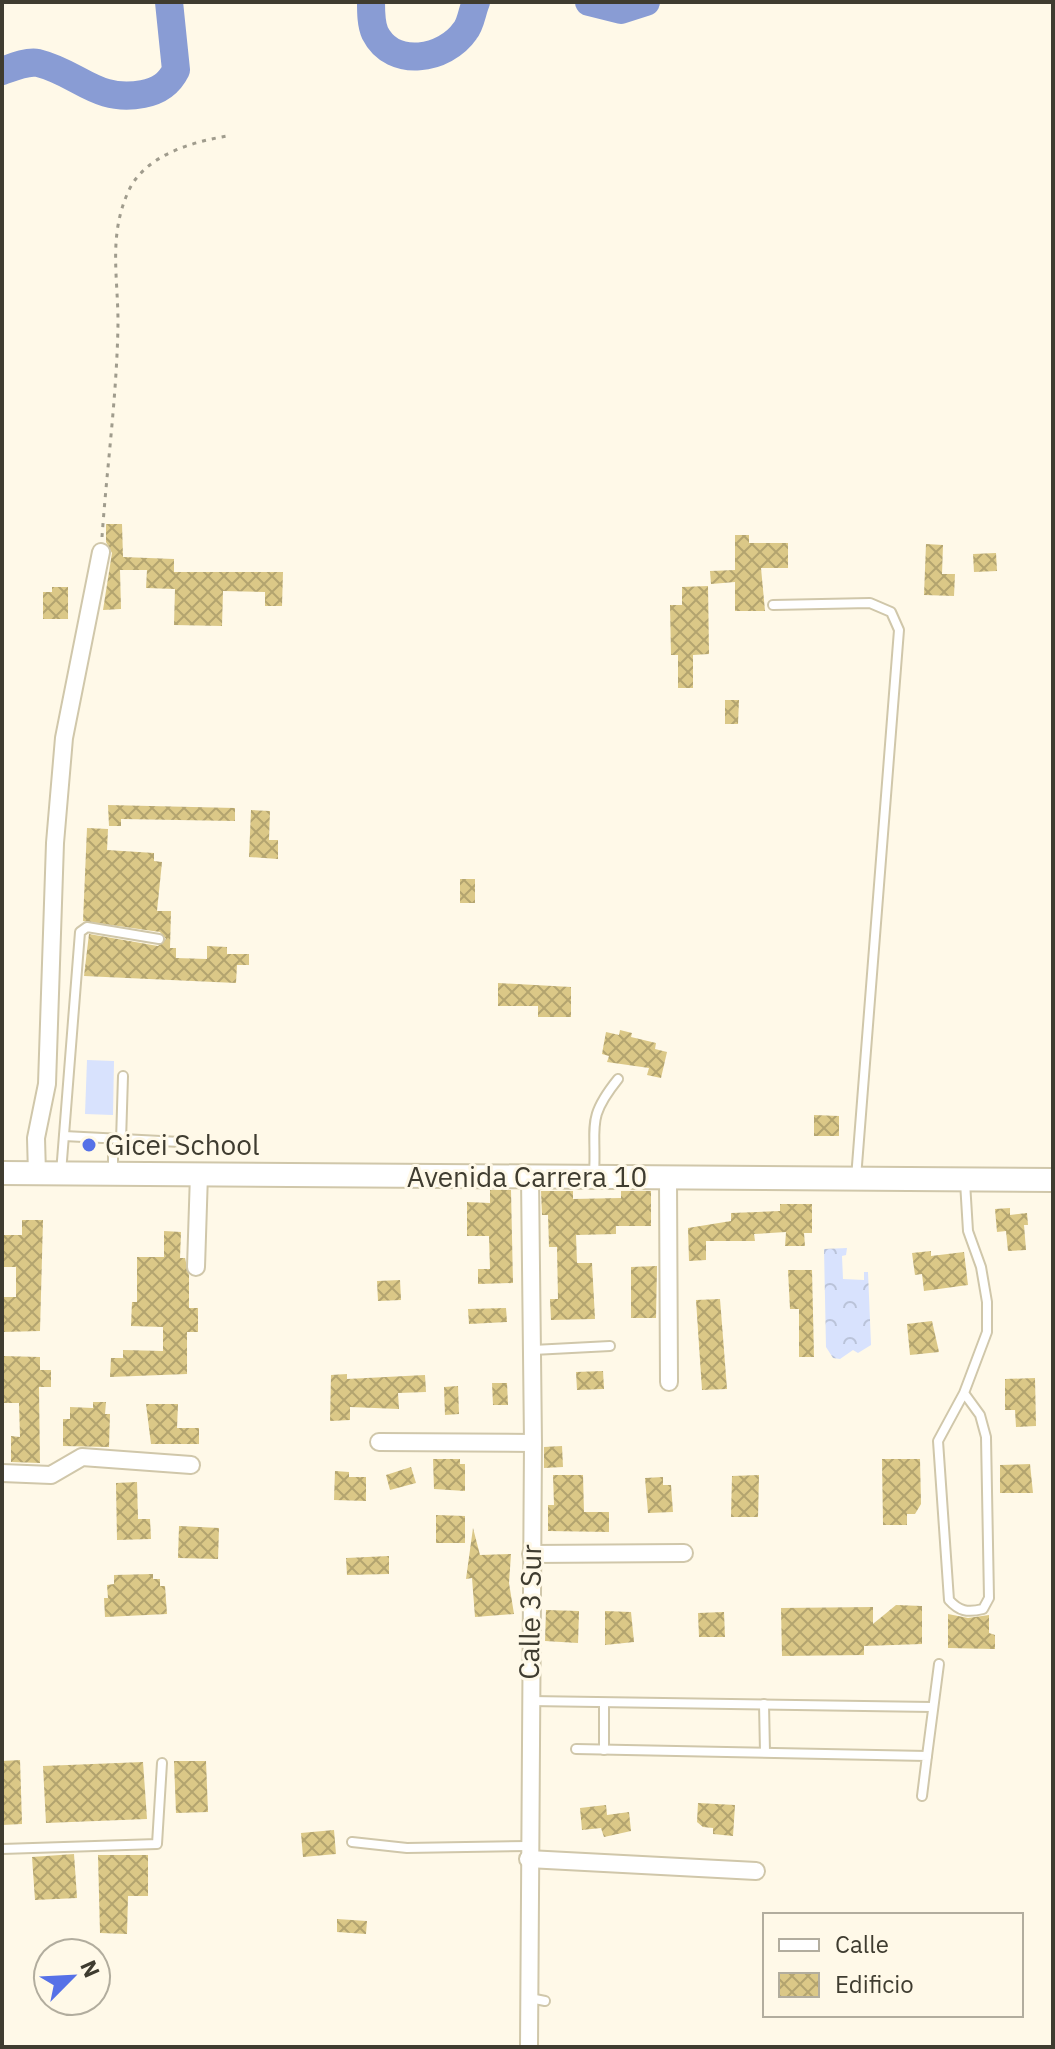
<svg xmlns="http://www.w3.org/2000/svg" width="1055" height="2049" viewBox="0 0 1055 2049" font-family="'IBM Plex Sans',sans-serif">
<defs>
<pattern id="forest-crowns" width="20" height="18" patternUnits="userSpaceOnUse" patternTransform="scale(2)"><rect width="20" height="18" fill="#d8e2fd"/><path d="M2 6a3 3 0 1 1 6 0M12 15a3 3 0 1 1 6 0" fill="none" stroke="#bac3d9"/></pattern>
<pattern id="building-cross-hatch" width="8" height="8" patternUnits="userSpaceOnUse" patternTransform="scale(2)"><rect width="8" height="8" fill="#dbc887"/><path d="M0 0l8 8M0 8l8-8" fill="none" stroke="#b3a46f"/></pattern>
</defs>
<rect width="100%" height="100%" fill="#fff9e8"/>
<path fill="url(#forest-crowns)" d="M847 1248 846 1255 842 1256 843 1279 864 1280V1272H868L871 1345 858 1353 853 1350 840 1359 833 1358 826 1347 824 1249Z"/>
<path fill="#d8e2fd" d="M87 1060 114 1061 113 1115 85 1114Z"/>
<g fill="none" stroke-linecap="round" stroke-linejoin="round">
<g stroke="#899cd4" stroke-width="28">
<path d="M371 2C371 12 371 24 375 33 393 69 445 60 465 31 471 24 472 11 476 2"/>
<path d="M589 2 621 10 646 2"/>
<path d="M2 71C13 67 27 61 38 63 79 73 96 103 143 94 159 91 169 84 176 70L169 2"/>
</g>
</g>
<g fill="url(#building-cross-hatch)">
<path d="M106 524H122L123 557 174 559V572H283L282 606H265V592L223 591 222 626 174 625 175 589 146 588 147 570H120L121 609 103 610 112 553 106 542Z"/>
<path d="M735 535H749V543H788V568H761L765 611H735V582L711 584 710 571 735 570Z"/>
<path d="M926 544 943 545 942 574H955L954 596 924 595Z"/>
<path d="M996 553 997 571 974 572 973 554Z"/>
<path d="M708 586 709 654 693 655V688H678V655H671L670 605H682V587Z"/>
<path d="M52 587H68V619H43V592H52Z"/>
<path d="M725 700H739L738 724H725Z"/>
<path d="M108 805 235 808V821L121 819V826H109Z"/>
<path d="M251 810 270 811 269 840H278V859L249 857Z"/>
<path d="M87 828 108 829 107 850 154 853V861L162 862 157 911H171L170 948H176V958L207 959V946L227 947V954H249V965H237L236 983 84 976 89 934 158 946 166 939 160 932 83 921Z"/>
<rect x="460" y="879" width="15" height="24"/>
<path d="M498 983 571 987V1017H538V1006H498Z"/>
<path d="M620 1030 632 1033 631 1037 656 1043 655 1049 667 1052 661 1078 647 1075 649 1068 607 1062 609 1056 602 1054 606 1032 619 1035Z"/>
<path d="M814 1115 839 1116V1136H814Z"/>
<path d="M490 1190H511L513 1283 478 1284V1269H490L489 1236H467V1202L490 1203Z"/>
<path d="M541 1191H573V1199L621 1198V1191H651V1226H616V1234L576 1235 577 1263H592L595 1319 551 1320 550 1299H558L557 1247H549L548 1215H542Z"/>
<path d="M780 1204H812V1233H804L805 1246H785L786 1232 754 1234 755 1241H706V1260L689 1261 688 1228 731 1221V1213L780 1211Z"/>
<path d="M1010 1208V1215L1027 1213 1028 1225H1024L1026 1250 1008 1251 1006 1231 997 1232 995 1209Z"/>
<path d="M22 1220H43L40 1331 2 1332V1297H16V1267H2V1235H22Z"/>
<path d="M164 1231 181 1232 180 1258H185L189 1275V1308H198V1332H187V1374L110 1377 111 1358H123V1350L163 1351V1327L131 1326 132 1302H137V1257H164Z"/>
<path d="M931 1251V1256L964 1252 968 1285 924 1291 922 1274 915 1275 912 1253Z"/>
<path d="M657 1266 656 1318H631V1267Z"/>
<path d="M788 1270H812L814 1357H799V1309H790Z"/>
<path d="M400 1280 401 1300 378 1301 377 1281Z"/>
<path d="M720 1299 727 1389 702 1390 696 1300Z"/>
<path d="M506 1308 507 1322 469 1324 468 1309Z"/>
<path d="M932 1321 939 1352 910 1355 907 1324Z"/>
<path d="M2 1356 40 1357V1370H51V1387H39L40 1463 11 1462V1436L20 1437 19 1403H2Z"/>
<path d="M603 1371 604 1389 577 1390 576 1372Z"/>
<path d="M347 1374V1379L425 1375 426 1392 398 1393 399 1409 350 1407V1420L330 1421 331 1375Z"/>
<path d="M1035 1378 1036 1426 1016 1427 1015 1410H1005V1379Z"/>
<path d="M492 1383H507L508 1405H493Z"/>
<path d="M458 1386 459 1414 445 1415 444 1387Z"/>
<path d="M93 1402H106L105 1414H110L109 1447 63 1446V1419H70V1407L93 1408Z"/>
<path d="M146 1404H178L177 1428H199V1444H151Z"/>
<path d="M562 1446 563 1467 544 1468V1447Z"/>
<path d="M433 1459H460V1464H465V1491L434 1489Z"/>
<path d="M882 1459H920L921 1504 915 1514H907V1525H883Z"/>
<path d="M1030 1464 1033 1493H1000V1465Z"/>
<path d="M411 1467 416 1483 390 1490 386 1475Z"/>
<path d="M335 1471 349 1472V1477H366V1501L334 1500Z"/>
<path d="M553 1475H583L584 1512H609V1532L548 1531V1505H554Z"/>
<path d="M759 1475 758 1517H731L732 1476Z"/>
<path d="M663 1477V1485H671L673 1512 648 1513 645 1478Z"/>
<path d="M137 1482 138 1519H150L151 1539 117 1540 116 1483Z"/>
<path d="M436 1515 465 1516V1543H436Z"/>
<path d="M179 1526 219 1528 218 1559 178 1558Z"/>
<path d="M473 1528 480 1555 511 1554 509 1583 514 1614 475 1617 472 1578 466 1579Z"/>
<path d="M389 1556V1574L347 1575 346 1558Z"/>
<path d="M153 1574V1579H160V1586H165L167 1614 105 1617 104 1598H108L107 1585 114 1584V1575Z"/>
<path d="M896 1605 922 1606V1644L864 1646V1655L782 1656 781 1608 873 1607V1624Z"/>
<path d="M546 1610 579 1611 578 1643 545 1641Z"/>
<path d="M605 1611 631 1612 634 1642 605 1645Z"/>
<path d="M724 1612 725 1637H699L698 1613Z"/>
<path d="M948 1614 968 1618 989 1615V1633L995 1635V1649L948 1648Z"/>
<path d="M20 1760 22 1824 2 1825V1761Z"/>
<path d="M174 1761H206L208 1812 176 1813Z"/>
<path d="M143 1762 147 1819 46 1823 43 1766Z"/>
<path d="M698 1803 735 1805 733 1836 713 1834V1828L703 1827 697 1822Z"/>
<path d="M606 1805 607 1815 629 1812 631 1831 604 1837 601 1828 582 1830 580 1808Z"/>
<path d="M334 1830 336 1854 303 1857 301 1833Z"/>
<path d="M74 1854 77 1898 35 1900 32 1857Z"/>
<path d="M98 1855H148V1896H128L127 1934 100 1933Z"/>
<path d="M337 1919 367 1921 366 1934 337 1932Z"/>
</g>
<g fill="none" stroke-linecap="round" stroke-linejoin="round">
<g stroke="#d0c7aa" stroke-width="12">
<g id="lane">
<path d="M773 605 870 603 891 612 899 630 856 1178"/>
<path d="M64 1136 180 1142"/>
<path d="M113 1170V1150L121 1141 123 1076"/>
<path d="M61 1173 80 932 87 927 159 939"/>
<path d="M594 1174C597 1126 585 1120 618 1079"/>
<path d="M533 1350 610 1346"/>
<path d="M964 1393 980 1415 986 1437 989 1598 983 1609C967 1613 959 1611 949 1600L938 1441 964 1393 987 1332V1302L981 1267 968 1231 965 1182"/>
<path d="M530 1701 932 1707"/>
<path d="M604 1703V1750"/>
<path d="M764 1704 765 1752"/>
<path d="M576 1749 927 1756 922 1796"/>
<path d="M927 1756 939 1664"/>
<path d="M352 1842 407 1848 528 1846"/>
<path d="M2 1849 157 1844 162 1763"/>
<path d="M530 1998 545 2001"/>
</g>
</g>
<g stroke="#d0c7aa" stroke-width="20">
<g id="street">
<path d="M37 1174 36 1138 47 1084 55 843 64 738 101 552"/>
<path d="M668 1178 669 1382"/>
<path d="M196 1267 199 1174"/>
<path d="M379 1442 533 1443"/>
<path d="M2 1473 51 1475 82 1457 191 1465"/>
<path d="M531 1554 684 1553"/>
<path d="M528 1859 756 1871"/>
<path d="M529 2047 533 1443 530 1177"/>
</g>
</g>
<g stroke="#d0c7aa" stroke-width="26">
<path id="secondary" d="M2 1173 1053 1180"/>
</g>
<path stroke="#a09c8d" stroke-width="3" stroke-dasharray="4 6" stroke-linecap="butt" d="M102 537C107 466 117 394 118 323 118 276 108 235 129 190 146 155 192 142 227 136"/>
<use href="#lane" stroke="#fff" stroke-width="8"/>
<use href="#street" stroke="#fff" stroke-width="16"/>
<use href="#secondary" stroke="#fff" stroke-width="22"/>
</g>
<circle fill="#5671e7" stroke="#fff9e8" stroke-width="3" cx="89" cy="1145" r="8"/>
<g text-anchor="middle" stroke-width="6" stroke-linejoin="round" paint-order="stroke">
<g font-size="28" fill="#3f3c30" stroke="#fff9e8" text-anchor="start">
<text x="105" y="1155">Gicei School</text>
</g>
<g font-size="28" fill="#3f3c30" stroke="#fff9e8">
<text x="527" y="1187">Avenida Carrera 10</text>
<text transform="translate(530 1612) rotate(-89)" y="10">Calle 3 Sur</text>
</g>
</g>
<rect width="1055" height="2049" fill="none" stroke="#3f3c30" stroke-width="8"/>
<rect x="763" y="1913" width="260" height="104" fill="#fff9e8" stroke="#b2ad9e" stroke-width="2"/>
<rect x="779" y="1939" width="40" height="12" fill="#ffffff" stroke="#b2ad9e" stroke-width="2"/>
<text x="835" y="1953" font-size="24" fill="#3f3c30">Calle</text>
<rect x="779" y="1973" width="40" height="24" fill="url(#building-cross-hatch)" stroke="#b2ad9e" stroke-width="2"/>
<text x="835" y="1993" font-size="24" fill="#3f3c30">Edificio</text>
<g transform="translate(72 1977) rotate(66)"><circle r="38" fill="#fff9e8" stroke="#b2ad9e" stroke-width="2"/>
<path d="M0-6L14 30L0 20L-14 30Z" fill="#5671e7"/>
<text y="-12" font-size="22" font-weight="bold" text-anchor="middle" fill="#3f3c30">N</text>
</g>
</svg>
